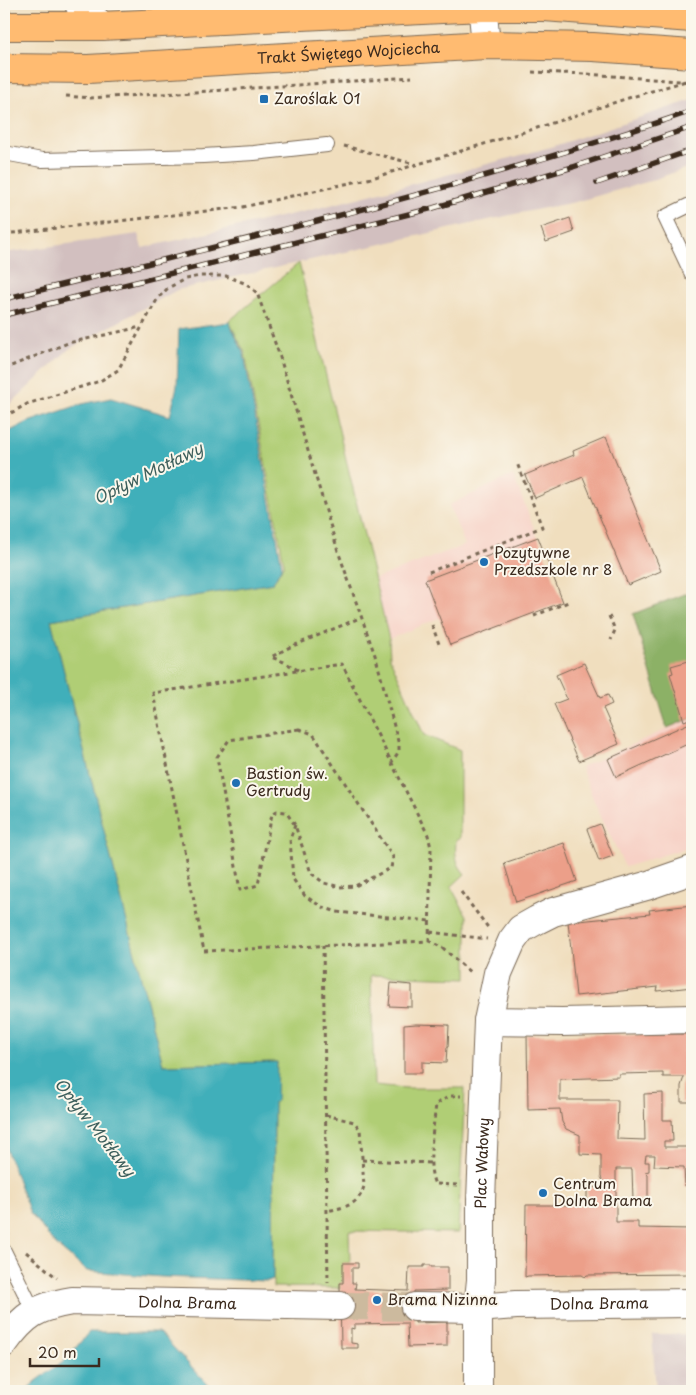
<svg xmlns="http://www.w3.org/2000/svg" width="696" height="1395" viewBox="0 0 696 1395" font-family="'Playpen Sans',sans-serif">
<rect width="100%" height="100%" fill="#fbf7ec"/>
<filter id="ink" filterUnits="userSpaceOnUse"><feTurbulence type="fractalNoise" baseFrequency=".02" numOctaves="2"/><feDisplacementMap in="SourceGraphic" scale="10" xChannelSelector="R" yChannelSelector="G"/><feConvolveMatrix kernelMatrix="1 2 1 2 8 2 1 2 1" color-interpolation-filters="sRGB"/></filter>
<filter id="wash" filterUnits="userSpaceOnUse"><feTurbulence type="fractalNoise" baseFrequency=".0096" numOctaves="4" result="noise"/><feDisplacementMap in="SourceGraphic" scale="20" xChannelSelector="R" yChannelSelector="G"/><feGaussianBlur stdDeviation="1.12" result="paint"/><feColorMatrix in="noise" values="0 0 0 0 0 0 0 0 0 0 0 0 0 0 0 0 0 1.4 0 .05"/><feComposite in="paint" operator="in"/></filter>
<g filter="url(#wash)">
<rect width="100%" height="100%" fill="#f0debe"/>
<g fill="#f7d1c6">
<path d="M513 475 563 602 450 645 439 618 389 639 374 579 465 545 449 505Z"/>
<path d="M692 718V846L625 867 593 799 581 767Z"/>
</g>
<g fill="#d2bfbf">
<path d="M692 100V166L647 182 575 202 515 214 177 290 69 349 4 410V253L138 234 142 248 311 210 439 177 551 147Z"/>
<path d="M652 1334H686L687 1386H692V1391H656Z"/>
</g>
<path fill="#b0ce75" stroke="#767c4a" d="M299 263 389 639 390 658 424 735 460 750V839L456 840C455 854 455 863 465 874L451 887 467 916V978L371 975 374 1085 406 1088H465L458 1233 349 1231 350 1263H343V1283H340V1288L273 1287 274 1102 277 1062 163 1065 51 620 273 583 284 564 245 353 229 321Z"/>
<path fill="#8cb166" stroke="#646e42" d="M692 591V718L667 728 633 614Z"/>
<g fill="#3fafba" stroke="#3d6c6c">
<path d="M229 322 244 354 282 566 273 583 51 620 163 1065 277 1062 276 1102H274L273 1279 268 1281 162 1277 87 1271 55 1244 30 1213 4 1144V434L28 422 82 404 111 398 170 416 177 386 179 329Z"/>
<path d="M89 1332H159L214 1391H25L35 1382 66 1359Z"/>
</g>
<g id="blocks">
<g fill="#ec9f89">
<path d="M570 218 574 232 546 242 541 228Z"/>
<path d="M606 437 661 571 628 585 583 477 535 498 525 475 574 455 573 451Z"/>
<path d="M538 537 563 602 450 645 425 580Z"/>
<path d="M692 660V718L684 721 670 674 673 673 671 666Z"/>
<path d="M584 663 600 698 608 695 612 704 603 708 619 744 579 761 554 704 567 699 556 675Z"/>
<path d="M692 722V742L616 777 608 759Z"/>
<path d="M600 824 613 856 599 861 587 829Z"/>
<path d="M564 843 577 881 516 902 504 863Z"/>
<path d="M692 905V987L657 991 658 987 576 996 568 922 650 914 649 910Z"/>
<path d="M391 983 412 985V1007L389 1006Z"/>
<path d="M416 1024 449 1025 448 1047H447L446 1063 422 1062V1073H404V1025Z"/>
<path d="M663 1034H692V1102H681V1086L684 1077H663V1073L619 1074V1077L560 1079V1100H618L617 1139 645 1140 644 1094 663 1093V1120H672L673 1141H664V1147H692V1186H685L684 1167 654 1166 655 1155H646L645 1162H649V1171L645 1172 648 1175V1200H633L632 1169H616V1222H638V1228L692 1229V1274L587 1275 585 1277 582 1275 528 1276 525 1277 526 1205H587V1187L607 1188 601 1177V1155L580 1154V1135L566 1129 562 1122 560 1109 528 1110 527 1035Z"/>
<path d="M343 1263H358V1268H352V1283H356L355 1289 408 1291 409 1267H424V1265H431V1267H448V1290L414 1291 415 1323 447 1322V1346L408 1347 407 1323 354 1324V1329L351 1328V1343L358 1344V1348H341L340 1288V1283H343Z"/>
</g>
</g>
</g>
<g filter="url(#ink)">
<use href="#blocks" fill-opacity="0" stroke="#7a6956" stroke-width="1"/>
<g fill="none" stroke-linecap="round" stroke-linejoin="round">
<path stroke="#ccba9e" stroke-width="28" stroke-dasharray="28 14" stroke-linecap="butt" d="M340 1306 415 1307"/>
<g stroke="#7a6956" stroke-width="16">
<g id="service">
<path d="M4 153 42 160 203 156 254 153 327 145"/>
<path d="M692 204 665 217 692 274"/>
<path d="M4 1251 34 1312"/>
</g>
</g>
<g stroke="#7a6956" stroke-width="30">
<g id="minor">
<path d="M79 4 102 26"/>
<path d="M488 1021 562 1022 692 1019"/>
<path id="s1" d="M478 1391V1308L481 1280V1200L488 1021 498 973 512 941 521 929 537 920 553 912 646 886 692 870"/>
</g>
</g>
<g stroke="#7a6956" stroke-width="30">
<g id="tertiary">
<path d="M482 4 486 45"/>
<path id="s2" d="M415 1307 478 1308 516 1305 692 1303"/>
<path id="s3" d="M4 1343C25 1314 37 1307 72 1301L340 1306"/>
</g>
</g>
<g stroke="#7a6956" stroke-width="30">
<g id="primary">
<path d="M4 26H102L482 7H544L692 18"/>
<path id="s4" d="M4 68 88 69 486 45 593 47 692 54"/>
</g>
</g>
<g stroke="#7a6956" stroke-width="3" stroke-dasharray="4 4" stroke-linecap="butt">
<path d="M66 96 91 98 195 92 412 77"/>
<path d="M344 146 415 164"/>
<path d="M4 234 243 207 372 178 537 128 625 99 689 80"/>
<path d="M4 369 68 343 141 327"/>
<path d="M4 417 27 404 100 381 118 370 158 298 168 288 185 279 200 276H226L247 284 257 293 279 354 338 551 376 658 399 745V751L392 762"/>
<path d="M429 572 542 527 517 463"/>
<path d="M534 616 568 602"/>
<path d="M609 616 615 630 611 640"/>
<path d="M432 625 439 644 438 647"/>
<path d="M298 670 284 662 271 657 288 648 362 617"/>
<path d="M299 729 313 734 393 857 391 868 355 886 340 887 324 883 311 873 295 825 286 812 277 811 272 814 258 885 240 890 217 757 229 740Z"/>
<path d="M295 825 290 839 293 879 305 896 322 907 337 912 430 921"/>
<path d="M461 892 490 930"/>
<path d="M430 932 487 939"/>
<path d="M429 941 431 848 428 835 342 664 153 693 204 951 429 941 443 948 472 974"/>
<path d="M323 945 328 1282"/>
<path d="M326 1115 354 1122 360 1129 364 1186C359 1206 344 1207 327 1211"/>
<path d="M362 1160 431 1163"/>
<path d="M457 1185 435 1184C426 1166 434 1125 436 1104L450 1096H461"/>
<path d="M4 1224 9 1235"/>
<path d="M26 1252 57 1278"/>
</g>
<use href="#service" stroke="#fff" stroke-width="14"/>
<use href="#minor" stroke="#fff" stroke-width="28"/>
<use href="#tertiary" stroke="#fff" stroke-width="28"/>
<use href="#primary" stroke="#ffbb71" stroke-width="28"/>
<g stroke="#3b2a1e" stroke-width="5.5">
<g id="rail">
<path d="M597 183 692 150"/>
<path d="M4 299C235 242 467 188 692 111"/>
<path d="M4 315 433 208 573 167 692 127"/>
</g>
</g>
<use href="#rail" stroke="#fbf7ec" stroke-width="4" stroke-dasharray="11" stroke-linecap="butt"/>
<path stroke="#7a6956" stroke-width="3" stroke-dasharray="4 4" stroke-linecap="butt" d="M532 72 587 74 692 82"/>
</g>
</g>
<g fill="#1f6fb2" stroke="#fbf7ec" stroke-width="2">
<rect x="259" y="94" width="10" height="10" rx="2.5"/>
<circle cx="484" cy="562" r="5"/>
<circle cx="236" cy="783" r="5"/>
<circle cx="543" cy="1193" r="5"/>
<circle cx="377" cy="1300" r="5"/>
</g>
<g text-anchor="middle" stroke-width="4" stroke-linejoin="round" paint-order="stroke">
<g font-size="15" fill="#3b2a1e" stroke="#fbf7ec">
<text dy="5" stroke="none"><textPath href="#s4" startOffset="345">Trakt Świętego Wojciecha</textPath></text>
<text dy="5" stroke="none"><textPath href="#s1" startOffset="228">Plac Wałowy</textPath></text>
<text dy="5" stroke="none"><textPath href="#s3" startOffset="198">Dolna Brama</textPath></text>
<text dy="5" stroke="none"><textPath href="#s2" startOffset="184">Dolna Brama</textPath></text>
</g>
<g font-size="15" fill="#3b2a1e" stroke="#fbf7ec" text-anchor="start">
<text x="274" y="104">Zaroślak 01</text>
<text x="494" y="558">Pozytywne<tspan x="494" dy="17">Przedszkole nr 8</tspan></text>
<text x="246" y="779">Bastion św.<tspan x="246" dy="17">Gertrudy</tspan></text>
<text x="553" y="1189">Centrum<tspan x="553" dy="17">Dolna Brama</tspan></text>
<text x="387" y="1305">Brama Nizinna</text>
</g>
<g font-size="16" font-style="italic" fill="#3d5f5c" stroke="#fbf7ec">
<text transform="translate(148 473) rotate(-26)" y="6">Opływ Motławy</text>
<text transform="translate(95 1127) rotate(52)" y="6">Opływ Motławy</text>
</g>
</g>
<rect width="696" height="1395" fill="none" stroke="#fbf7ec" stroke-width="20"/>
<path d="M30 1358v8h69v-8" fill="none" stroke="#3b2a1e" stroke-width="2.5"/>
<text x="38" y="1358" font-size="15" fill="#3b2a1e" stroke="#fbf7ec" stroke-width="4" paint-order="stroke">20 m</text>
</svg>
